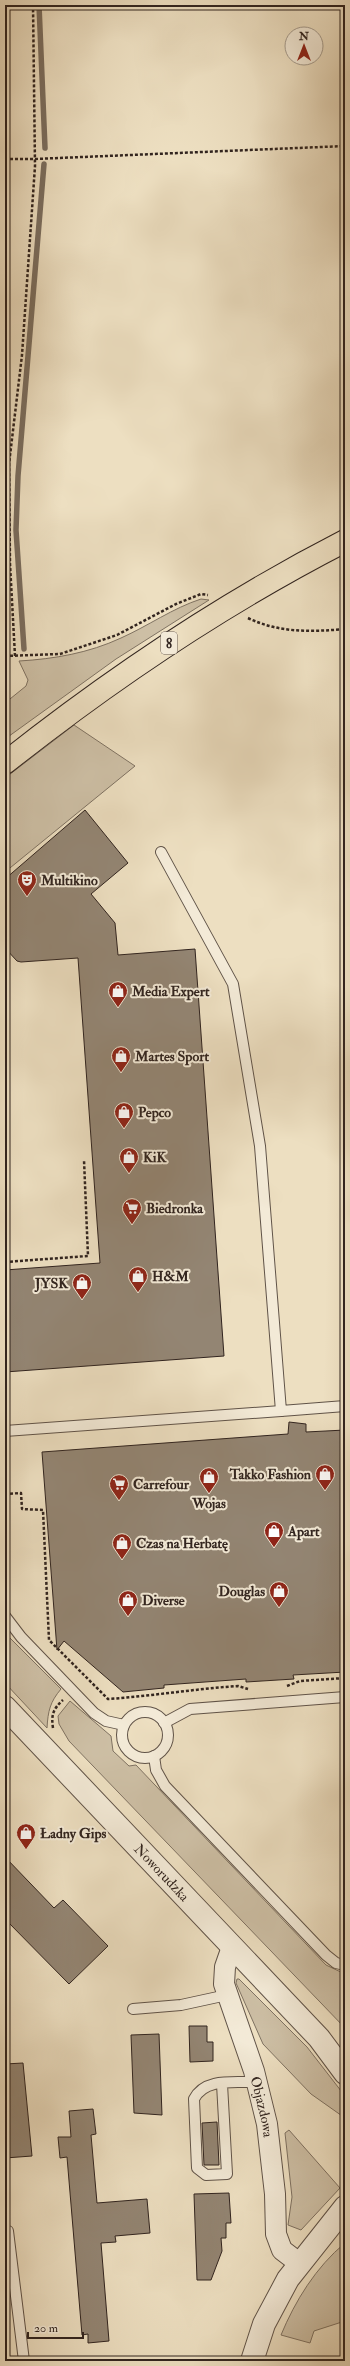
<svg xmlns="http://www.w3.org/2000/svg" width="350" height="2366" viewBox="0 0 350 2366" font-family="'IM FELL Double Pica',serif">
<rect width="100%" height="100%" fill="#eddfc1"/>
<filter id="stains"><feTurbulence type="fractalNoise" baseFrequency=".005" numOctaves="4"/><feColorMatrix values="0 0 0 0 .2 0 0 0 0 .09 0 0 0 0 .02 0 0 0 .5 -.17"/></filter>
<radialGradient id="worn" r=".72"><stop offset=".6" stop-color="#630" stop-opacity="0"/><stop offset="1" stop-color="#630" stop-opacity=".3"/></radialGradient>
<g fill="#cdbfa5" stroke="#7f7262">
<path d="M201 599 209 600 116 659 5 739V703L26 686 28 680 19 661C54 659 89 653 121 638 148 626 173 608 201 599Z"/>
<path d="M74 725 135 766 5 872V778Z"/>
<path d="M5 1633 61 1689C50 1702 48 1711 47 1728L5 1683Z"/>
<path d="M70 1701 111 1736 113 1751 129 1766 136 1765 326 1965 345 1974V2028L69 1741 59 1724 58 1716Z"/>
<path d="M237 1979H239L307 2047 345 2096V2118L311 2094 263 2044 236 1983Z"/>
<path d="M289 2130 340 2188 301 2230 288 2225 292 2197 285 2133Z"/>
<path d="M345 2243V2321L314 2331 310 2343 281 2335C295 2301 316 2267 345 2243Z"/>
</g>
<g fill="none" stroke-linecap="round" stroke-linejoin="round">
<g stroke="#7b6e5f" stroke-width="5.5">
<path d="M39 5 45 148"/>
<path d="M24 649 16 530 18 476 44 164"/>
</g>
</g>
<g fill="#938573" stroke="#31241f">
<path d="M85 810 128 863 91 894 115 923 118 955 195 949 224 1356 5 1372V1270L100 1263 78 958 21 962 17 961 5 948V879Z"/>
<path d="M289 1422 306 1424V1432L345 1430V1672L293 1675 294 1679 246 1682V1679L164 1685V1688L123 1692 64 1641 57 1650 42 1452 288 1434Z"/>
<path d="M5 1857 54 1908 63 1900 108 1946 69 1984 5 1919Z"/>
<path d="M189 2026H207V2042H213V2061L190 2062Z"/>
<path d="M159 2034 162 2115 134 2113 131 2035Z"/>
<path d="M23 2063 32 2156 5 2158V2064Z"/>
<path d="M93 2109 96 2134 91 2135 97 2203 147 2199 150 2233 115 2236 116 2242 101 2243 109 2341 88 2343V2334L82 2335 67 2157 60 2158 58 2137H71L69 2111Z"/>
<path d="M217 2122 219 2165H204L202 2123Z"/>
<path d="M229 2193 231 2223H226V2238H221L222 2251 211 2280H197L194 2194Z"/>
</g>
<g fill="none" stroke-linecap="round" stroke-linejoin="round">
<g stroke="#605348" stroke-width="12">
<g id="service">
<path d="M161 852 233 984 260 1146 281 1411 345 1406"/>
<path d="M5 1431 281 1411"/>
<path d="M5 1616 21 1637 94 1713 106 1721 124 1725"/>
<circle cx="145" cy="1735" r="23"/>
<path d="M164 1723 190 1709 345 1697"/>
<path d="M154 1756 156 1770 165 1786 326 1955 336 1963 345 1965"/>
<path d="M133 2009 181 2005 227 1995"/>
<path d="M222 2084 227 2174 206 2175 197 2168 194 2099C205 2077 235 2083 257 2082"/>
<path d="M5 2231H8L24 2361"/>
</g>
</g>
<g stroke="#605348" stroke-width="22">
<g id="minor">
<path id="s1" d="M232 1947 225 1967 224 1984 254 2071 267 2124 275 2194 276 2234 282 2250 299 2263"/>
</g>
</g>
<g stroke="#605348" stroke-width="24">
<g id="tertiary">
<path id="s2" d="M5 1707 319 2038 345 2073"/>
<path d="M252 2361 264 2324 288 2279 345 2207"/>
</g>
</g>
<g stroke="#31241f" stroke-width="24">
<path id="trunk" d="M5 763C111 679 224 603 345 541"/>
</g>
<g stroke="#31241f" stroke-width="2.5" stroke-dasharray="3 2" stroke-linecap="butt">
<path d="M5 159H35L345 146"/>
<path d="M248 618C279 633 311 632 345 629"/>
<path d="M5 656 60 654 117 635 176 604 201 594 208 595"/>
<path d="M15 656 10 564 9 464 22 355 35 166 33 5"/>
<path d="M5 1262 88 1256 84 1160"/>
<path d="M5 1494 21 1493 22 1509 43 1510 49 1640 108 1699C152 1696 194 1689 238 1686L248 1689"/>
<path d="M287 1686 300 1681 345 1678"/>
<path d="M53 1728C51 1715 53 1709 63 1700"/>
</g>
<use href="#service" stroke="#f3ead7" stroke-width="10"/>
<use href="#minor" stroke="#f3ead7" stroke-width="20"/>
<use href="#tertiary" stroke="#f3ead7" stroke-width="22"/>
<use href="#trunk" stroke="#eddfc1" stroke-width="22"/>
</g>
<defs>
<g id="theatre-pin" transform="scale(1)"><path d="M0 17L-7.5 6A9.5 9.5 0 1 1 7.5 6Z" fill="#8f2418" stroke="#f3ead7"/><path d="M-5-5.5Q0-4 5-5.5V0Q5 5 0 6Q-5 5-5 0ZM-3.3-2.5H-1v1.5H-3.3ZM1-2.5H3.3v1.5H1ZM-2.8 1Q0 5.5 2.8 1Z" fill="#fff"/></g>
<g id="shop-pin" transform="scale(1)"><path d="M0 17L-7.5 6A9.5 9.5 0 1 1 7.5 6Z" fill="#8f2418" stroke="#f3ead7"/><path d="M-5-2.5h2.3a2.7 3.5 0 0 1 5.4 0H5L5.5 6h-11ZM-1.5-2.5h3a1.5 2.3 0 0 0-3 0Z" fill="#fff"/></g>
<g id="supermarket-pin" transform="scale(1)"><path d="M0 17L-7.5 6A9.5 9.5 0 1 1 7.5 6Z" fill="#8f2418" stroke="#f3ead7"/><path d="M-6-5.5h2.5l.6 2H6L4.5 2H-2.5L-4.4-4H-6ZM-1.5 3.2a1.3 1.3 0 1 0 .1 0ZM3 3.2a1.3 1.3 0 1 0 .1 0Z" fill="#fff"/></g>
</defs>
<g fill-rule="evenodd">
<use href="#theatre-pin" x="27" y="880"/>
<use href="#shop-pin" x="118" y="991"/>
<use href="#shop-pin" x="121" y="1056"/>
<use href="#shop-pin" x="124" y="1112"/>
<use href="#shop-pin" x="129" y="1157"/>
<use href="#supermarket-pin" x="132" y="1208"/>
<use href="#shop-pin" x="138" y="1276"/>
<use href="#shop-pin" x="82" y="1283"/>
<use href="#shop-pin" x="325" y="1474"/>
<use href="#shop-pin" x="209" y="1477"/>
<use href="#supermarket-pin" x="119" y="1484"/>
<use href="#shop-pin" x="274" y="1531"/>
<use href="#shop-pin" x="122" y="1543"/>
<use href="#shop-pin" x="279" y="1591"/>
<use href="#shop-pin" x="128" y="1600"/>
<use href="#shop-pin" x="26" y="1833"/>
</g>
<g text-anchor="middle" stroke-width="4" stroke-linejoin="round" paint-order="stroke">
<rect fill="#f3ead7" stroke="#6b5f56" stroke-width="1" x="161" y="632" width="16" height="22" rx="3"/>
<g font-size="13" font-weight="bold" fill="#31241f">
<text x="169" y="648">8</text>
</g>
<g font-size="14" font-weight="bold" fill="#31241f" stroke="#f3ead7" text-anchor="start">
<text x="41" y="885">Multikino</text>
<text x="132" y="996">Media Expert</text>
<text x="135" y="1061">Martes Sport</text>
<text x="138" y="1117">Pepco</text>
<text x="143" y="1162">KiK</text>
<text x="146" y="1213">Biedronka</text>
<text x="152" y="1281">H&amp;M</text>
<text x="68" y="1288" text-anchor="end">JYSK</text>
<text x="311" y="1479" text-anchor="end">Takko Fashion</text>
<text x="133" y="1489">Carrefour</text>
<text x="209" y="1508" text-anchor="middle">Wojas</text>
<text x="288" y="1536">Apart</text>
<text x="136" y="1548">Czas na Herbatę</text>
<text x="265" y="1596" text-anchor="end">Douglas</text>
<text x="142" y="1605">Diverse</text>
<text x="40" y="1838">Ładny Gips</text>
</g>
<g font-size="14" fill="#31241f" stroke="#f3ead7">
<text dy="5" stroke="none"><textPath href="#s2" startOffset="228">Noworudzka</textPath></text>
<text dy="5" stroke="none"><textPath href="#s1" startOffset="167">Objazdowa</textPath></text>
</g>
</g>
<rect width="350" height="2366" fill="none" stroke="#eddfc1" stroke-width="20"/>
<rect x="6" y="6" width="338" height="2354" fill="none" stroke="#31241f" stroke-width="2"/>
<rect x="10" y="10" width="330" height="2346" fill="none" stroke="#31241f"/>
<g transform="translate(304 46)"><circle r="19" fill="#f3ead7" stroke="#a59b8d"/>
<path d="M0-3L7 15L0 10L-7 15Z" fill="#8f2418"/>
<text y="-6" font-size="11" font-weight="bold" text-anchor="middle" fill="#31241f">N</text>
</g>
<path d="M28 2332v6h55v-6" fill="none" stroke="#31241f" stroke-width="2"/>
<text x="34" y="2332" font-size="12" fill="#31241f" stroke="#f3ead7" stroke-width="3" paint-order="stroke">20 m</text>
<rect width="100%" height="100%" filter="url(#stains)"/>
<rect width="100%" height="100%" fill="url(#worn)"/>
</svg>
